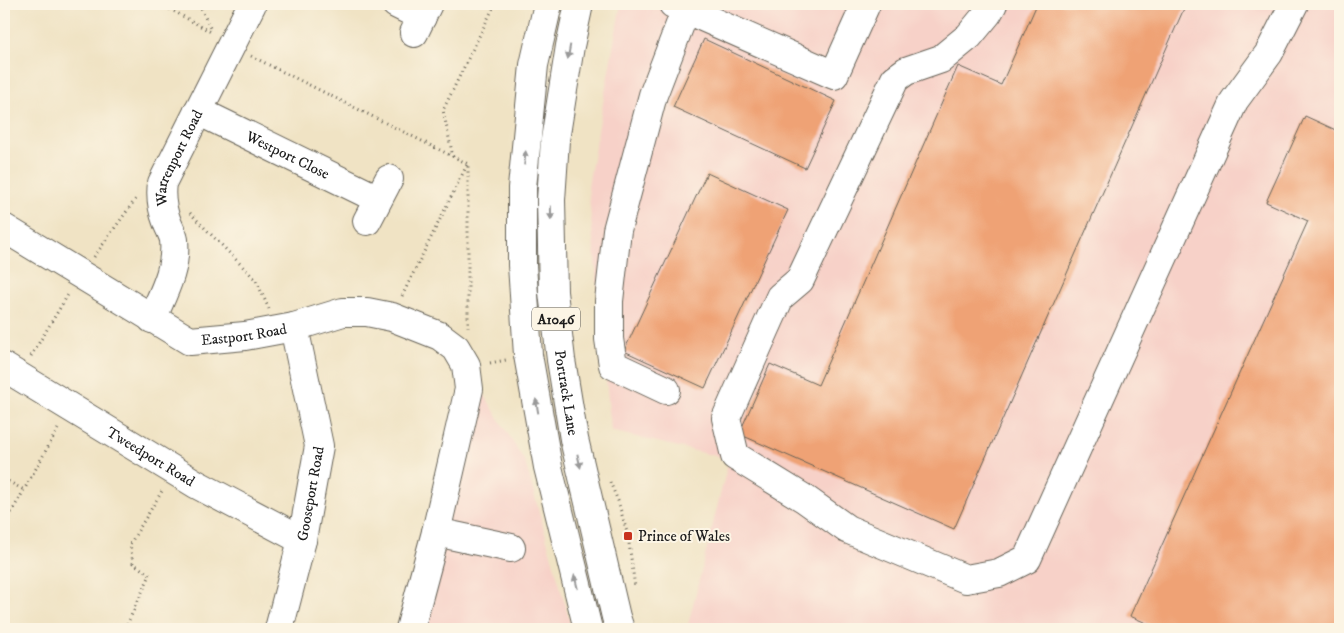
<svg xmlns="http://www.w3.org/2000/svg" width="1344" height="633" viewBox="0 0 1344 633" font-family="'IM FELL DW Pica',serif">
<rect width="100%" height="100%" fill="#fcf5e5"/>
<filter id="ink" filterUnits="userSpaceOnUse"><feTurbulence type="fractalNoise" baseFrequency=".02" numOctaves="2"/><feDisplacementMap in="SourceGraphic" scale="10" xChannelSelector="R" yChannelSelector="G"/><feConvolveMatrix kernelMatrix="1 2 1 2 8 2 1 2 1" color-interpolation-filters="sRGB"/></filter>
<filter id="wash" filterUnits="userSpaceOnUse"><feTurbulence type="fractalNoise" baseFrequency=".0096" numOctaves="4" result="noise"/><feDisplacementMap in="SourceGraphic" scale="20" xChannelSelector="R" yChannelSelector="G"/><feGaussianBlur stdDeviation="1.12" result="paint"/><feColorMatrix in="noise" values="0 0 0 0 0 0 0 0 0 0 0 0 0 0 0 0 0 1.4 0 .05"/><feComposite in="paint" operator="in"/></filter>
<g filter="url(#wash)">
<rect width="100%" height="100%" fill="#f0e3c4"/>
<g fill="#f7d1c8">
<path d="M621 4H1340V629H687L729 459 611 431 588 186Z"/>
<path d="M467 366 525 462 572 629H416Z"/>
</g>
<g id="blocks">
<g fill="#efa275">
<path d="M1037 4H1186L954 529 739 434 770 364 818 385 958 66 1001 85Z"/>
<path d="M704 39 836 101 805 168 673 107Z"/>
<path d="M1305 116 1340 132V629H1160L1130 616 1308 221 1266 202Z"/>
<path d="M707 173 788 210 705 388 624 351Z"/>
</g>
</g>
</g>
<g filter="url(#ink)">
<use href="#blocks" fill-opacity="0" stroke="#666257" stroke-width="1"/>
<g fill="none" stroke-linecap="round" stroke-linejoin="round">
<g stroke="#666257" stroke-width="30">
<g id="minor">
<path d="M396 4 422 17"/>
<path d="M673 4 834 75 866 4"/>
<path d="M993 4 988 13 969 36 941 59 906 71 895 79 800 280 780 297 726 418 735 456 805 499 847 529 966 579 999 573 1027 559 1234 101 1269 53 1294 4"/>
<path d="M414 33 428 4"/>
<path id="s1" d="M198 111 378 199"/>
<path d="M367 221 389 179"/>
<path id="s2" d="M4 228 190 341 245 336 294 327 343 312H367L392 317 440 336 456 348 466 365 469 389 436 532 410 629"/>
<path id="s3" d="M152 319C163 293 177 269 174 240 173 234 169 228 167 222 162 209 160 197 162 183L252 4"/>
<path id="s4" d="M4 367 196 484 302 540"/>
<path d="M666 390 613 365 609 339V301L617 230 653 95 686 9"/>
<path d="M436 532 511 548"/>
<path id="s5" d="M279 629 302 540 319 446 294 327"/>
</g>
</g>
<g stroke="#666257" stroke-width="30">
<g id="major">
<path d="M548 4 534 65 522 188V265L528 355 548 467 588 629"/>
<path id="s6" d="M579 4 570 46 555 140 551 200 553 292 561 360 574 439 616 617 620 629"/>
</g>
</g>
<g stroke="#666257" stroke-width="3" stroke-dasharray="1 4" stroke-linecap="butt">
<path d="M161 4 211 32"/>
<path d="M199 4 211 30"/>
<path d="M251 56 468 164V327"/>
<path d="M453 157 443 110 495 4"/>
<path d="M190 213 256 280 269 309"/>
<path d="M94 257 137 197"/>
<path d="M402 296 467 165"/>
<path d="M31 356 69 293"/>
<path d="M490 363 506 360"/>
<path d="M4 479 24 490"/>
<path d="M610 482 618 501 628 536 635 587"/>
<path d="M4 513 9 516"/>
<path d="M4 526 59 427"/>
<path d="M125 629 150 575 133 563 130 544 162 491"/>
</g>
<use href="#minor" stroke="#fff" stroke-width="28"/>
<use href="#major" stroke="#fff" stroke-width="28"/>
</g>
<defs><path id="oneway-solid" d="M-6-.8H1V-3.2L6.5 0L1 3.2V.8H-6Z" transform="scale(1.25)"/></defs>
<g fill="#999">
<use href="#oneway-solid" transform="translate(569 52) rotate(100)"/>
<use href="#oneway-solid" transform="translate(525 158) rotate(-84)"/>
<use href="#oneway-solid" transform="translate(551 213) rotate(89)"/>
<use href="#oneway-solid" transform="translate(537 406) rotate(-100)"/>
<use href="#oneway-solid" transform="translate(579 461) rotate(77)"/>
<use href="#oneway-solid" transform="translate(576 582) rotate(-104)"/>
</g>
</g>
<rect fill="#c8321e" stroke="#fcf5e5" stroke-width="2" x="623" y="531" width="10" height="10" rx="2.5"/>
<g text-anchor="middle" stroke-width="4" stroke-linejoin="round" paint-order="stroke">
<rect fill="#fcf5e5" stroke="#5f5d58" stroke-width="1" x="532" y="307.5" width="48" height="23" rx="4"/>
<g font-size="14" font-weight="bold" fill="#1c1c1c">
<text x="556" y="324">A1046</text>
</g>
<g font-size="15" fill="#1c1c1c" stroke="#fcf5e5">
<text dy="5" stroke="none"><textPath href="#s1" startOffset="100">Westport Close</textPath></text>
<text dy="5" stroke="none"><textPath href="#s3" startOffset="171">Warrenport Road</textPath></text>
<text dy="5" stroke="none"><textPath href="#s2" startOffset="272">Eastport Road</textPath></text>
<text dy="5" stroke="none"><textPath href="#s6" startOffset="392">Portrack Lane</textPath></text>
<text dy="5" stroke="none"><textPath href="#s4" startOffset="172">Tweedport Road</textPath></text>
<text dy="5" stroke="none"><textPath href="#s5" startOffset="139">Gooseport Road</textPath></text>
</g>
<g font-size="15" fill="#1c1c1c" stroke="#fcf5e5" text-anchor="start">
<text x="638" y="541">Prince of Wales</text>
</g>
</g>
<rect width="1344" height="633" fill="none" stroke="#fcf5e5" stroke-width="20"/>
</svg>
